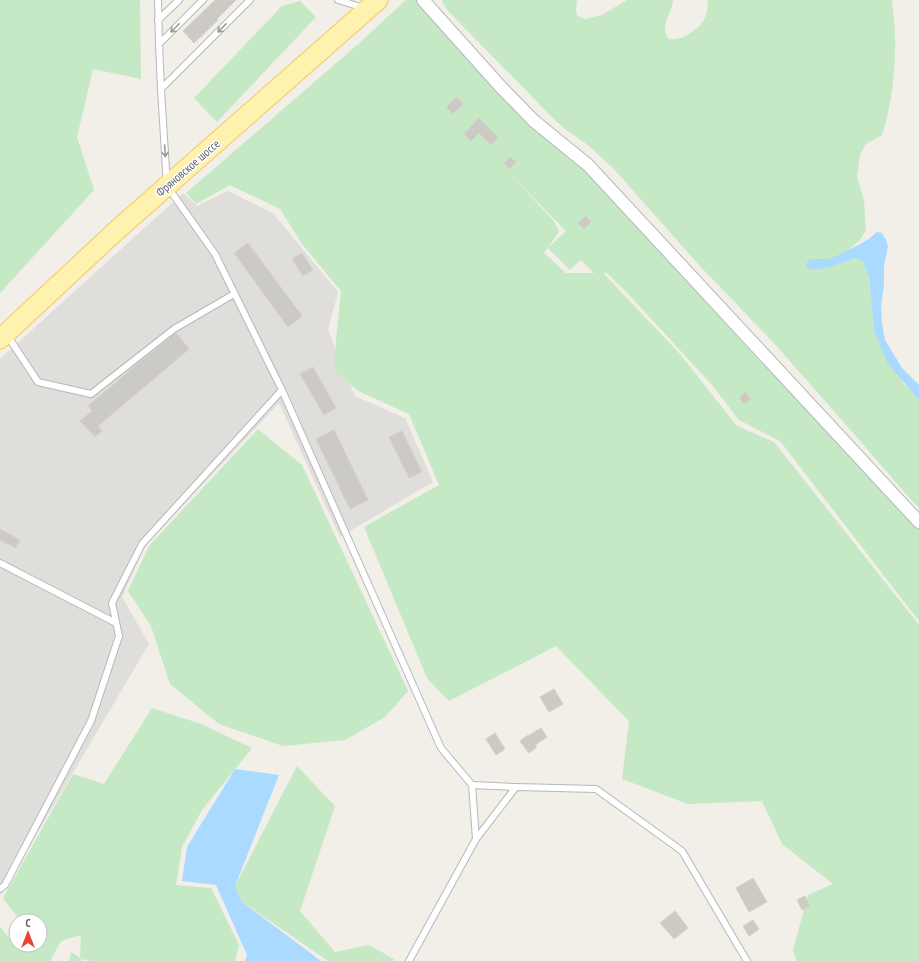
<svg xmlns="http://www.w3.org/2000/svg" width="919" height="961" viewBox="0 0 919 961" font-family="'PT Sans Narrow',sans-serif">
<rect width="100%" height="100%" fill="#f1efe8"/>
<path fill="#e0deda" d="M228 191 273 213 338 292 328 330 355 396 405 418 433 482 340 537 279 403 145 546 122 597 149 644 0 896V359L183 193 197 206Z"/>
<g fill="#c5e8c5" fill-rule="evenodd">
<path d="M0 0H140L141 79 93 69 77 137 94 190 0 293Z"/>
<path d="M406 0H423L499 85 588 165 919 522V621L780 441 739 420 712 385 633 299 606 272 604 274 680 354 737 426 774 442 919 625V961H797L793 950 808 895 833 884 782 844 762 801 688 804 622 779 629 721 556 646 449 701 427 678 364 527 439 485 409 414 358 391 334 370 336 341 341 291 302 244 280 209 230 185 196 204 186 193 356 46ZM505 169 566 231 548 248 570 270 581 260 594 273H566L544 253 559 232 554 221Z"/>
<path d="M442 0H577L576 9 577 16 586 19 602 15 627 0H673C673 9 664 20 665 30 665 33 668 37 669 39 676 40 680 39 687 35 702 27 708 18 708 0H892C893 15 896 31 895 46 895 75 891 108 882 135L866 144 860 155 857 176 864 200 866 230 860 240 847 251 828 259H810L806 263V266L839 264 855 258 863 262 869 277 874 331 904 384 914 393 919 400V507L914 503 847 426 772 341 698 264 614 169 588 145 565 129 552 117 448 11 443 4Z"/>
<path d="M300 1 316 17 217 122 194 98 282 6Z"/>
<path d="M258 429 302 465 408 691 385 717 345 740 283 746 219 724 170 684 151 626 128 591 149 546Z"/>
<path d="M152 708 201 724 252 748 202 810 182 847 176 885 211 888 239 945 235 961H92L81 959 82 961H69L71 952 80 958 81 935 61 941 50 961H0V927L20 950 23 945H40V921H20L3 898 73 774 104 784Z"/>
<path d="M297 766 335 806 300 911 335 952 369 945 394 959 393 961H328L241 901 235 886Z"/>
</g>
<g fill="#aadaff">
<path d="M877 232 882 233 886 240 888 246 884 266V284L881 307 882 323 885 340 902 368 919 385V400L888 364 874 331 869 277 863 262 855 258C846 262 821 271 812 269 810 269 807 267 806 266V263L810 259H828L847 251 869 239Z"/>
<path d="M235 769 279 775 235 886 241 901 321 961H245L247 955 216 885 182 881 187 847Z"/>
</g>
<g fill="#cccac5" stroke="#d6d1c6">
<path d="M215 0H236L217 19 218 20 194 43 183 31Z"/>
<path d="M457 97 463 104 453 114 446 107Z"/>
<path d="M479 118 498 137 491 145 479 133 471 141 464 134Z"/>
<path d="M510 157 516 162 509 169 504 163Z"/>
<path d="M586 216 591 222 584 229 578 223Z"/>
<path d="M248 243 302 316 288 327 234 253Z"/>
<path d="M302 253 313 270 303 276 292 259Z"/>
<path d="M176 333 189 349 98 426 102 431 95 437 80 421 92 411 88 406 141 361Z"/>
<path d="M313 367 336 408 324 415 300 374Z"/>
<path d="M745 392 751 399 744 404 739 398Z"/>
<path d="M334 430 368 500 350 509 316 439Z"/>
<path d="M402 431 422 472 409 478 389 437Z"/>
<path d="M0 529 20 540 16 548 0 540Z"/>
<path d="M554 689 563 704 549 712 540 697Z"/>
<path d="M541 728 547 737 535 745 537 747 529 753 520 741 528 735V736Z"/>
<path d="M495 733 505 749 496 755 486 739Z"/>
<path d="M753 878 767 902 749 912 736 888Z"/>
<path d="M805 896 810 906 802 910 797 900Z"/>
<path d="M675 911 688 928 674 939 660 923Z"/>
<path d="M753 920 759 929 749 936 743 926Z"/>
</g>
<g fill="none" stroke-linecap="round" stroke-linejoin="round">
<g stroke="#b5b8bc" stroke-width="8">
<g id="service">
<path d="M158 0 159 44"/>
<path d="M203 0 159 44 161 89 167 186 215 254 282 390"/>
<path d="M338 0 364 8"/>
<path d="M158 20 179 0"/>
<path d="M161 89 250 0"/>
<path d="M7 335 38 382 91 394 174 329 234 294"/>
<path d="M0 563 116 623"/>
<path d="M472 785 516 787 476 839"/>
<path d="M516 787 596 789 682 851 747 961"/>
<path d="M0 889 5 885 91 721 119 636 112 603 142 544 282 390 441 748 472 785 476 839 409 961"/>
</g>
</g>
<g stroke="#b5b8bc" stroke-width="14">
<path id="minor" d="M423 0 499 85 534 121 588 165 919 522"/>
</g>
<g stroke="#f2c960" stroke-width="21">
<path id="primary" d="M0 339 117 230 378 0"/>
</g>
<use href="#service" stroke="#fff" stroke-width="6"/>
<use href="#minor" stroke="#fff" stroke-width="12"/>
<use href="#primary" stroke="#fff2af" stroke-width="19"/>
</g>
<defs><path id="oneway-shaft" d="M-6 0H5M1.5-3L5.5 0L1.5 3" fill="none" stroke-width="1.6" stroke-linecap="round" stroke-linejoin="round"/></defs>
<g stroke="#979a9d">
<use href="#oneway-shaft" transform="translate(175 28) rotate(135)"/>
<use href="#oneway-shaft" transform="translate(222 28) rotate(135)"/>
<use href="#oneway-shaft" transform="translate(165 151) rotate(86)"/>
</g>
<g text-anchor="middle" stroke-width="3" stroke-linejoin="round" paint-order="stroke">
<g font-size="12" fill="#5f6368" stroke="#fff">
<text transform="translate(188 168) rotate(-41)" y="4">Фряновское шоссе</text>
</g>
</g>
<g transform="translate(28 933)"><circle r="19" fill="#ffffff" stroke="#bfc1c3"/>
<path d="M0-3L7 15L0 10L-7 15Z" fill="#ea4335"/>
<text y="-6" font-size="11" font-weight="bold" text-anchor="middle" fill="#5f6368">С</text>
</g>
</svg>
